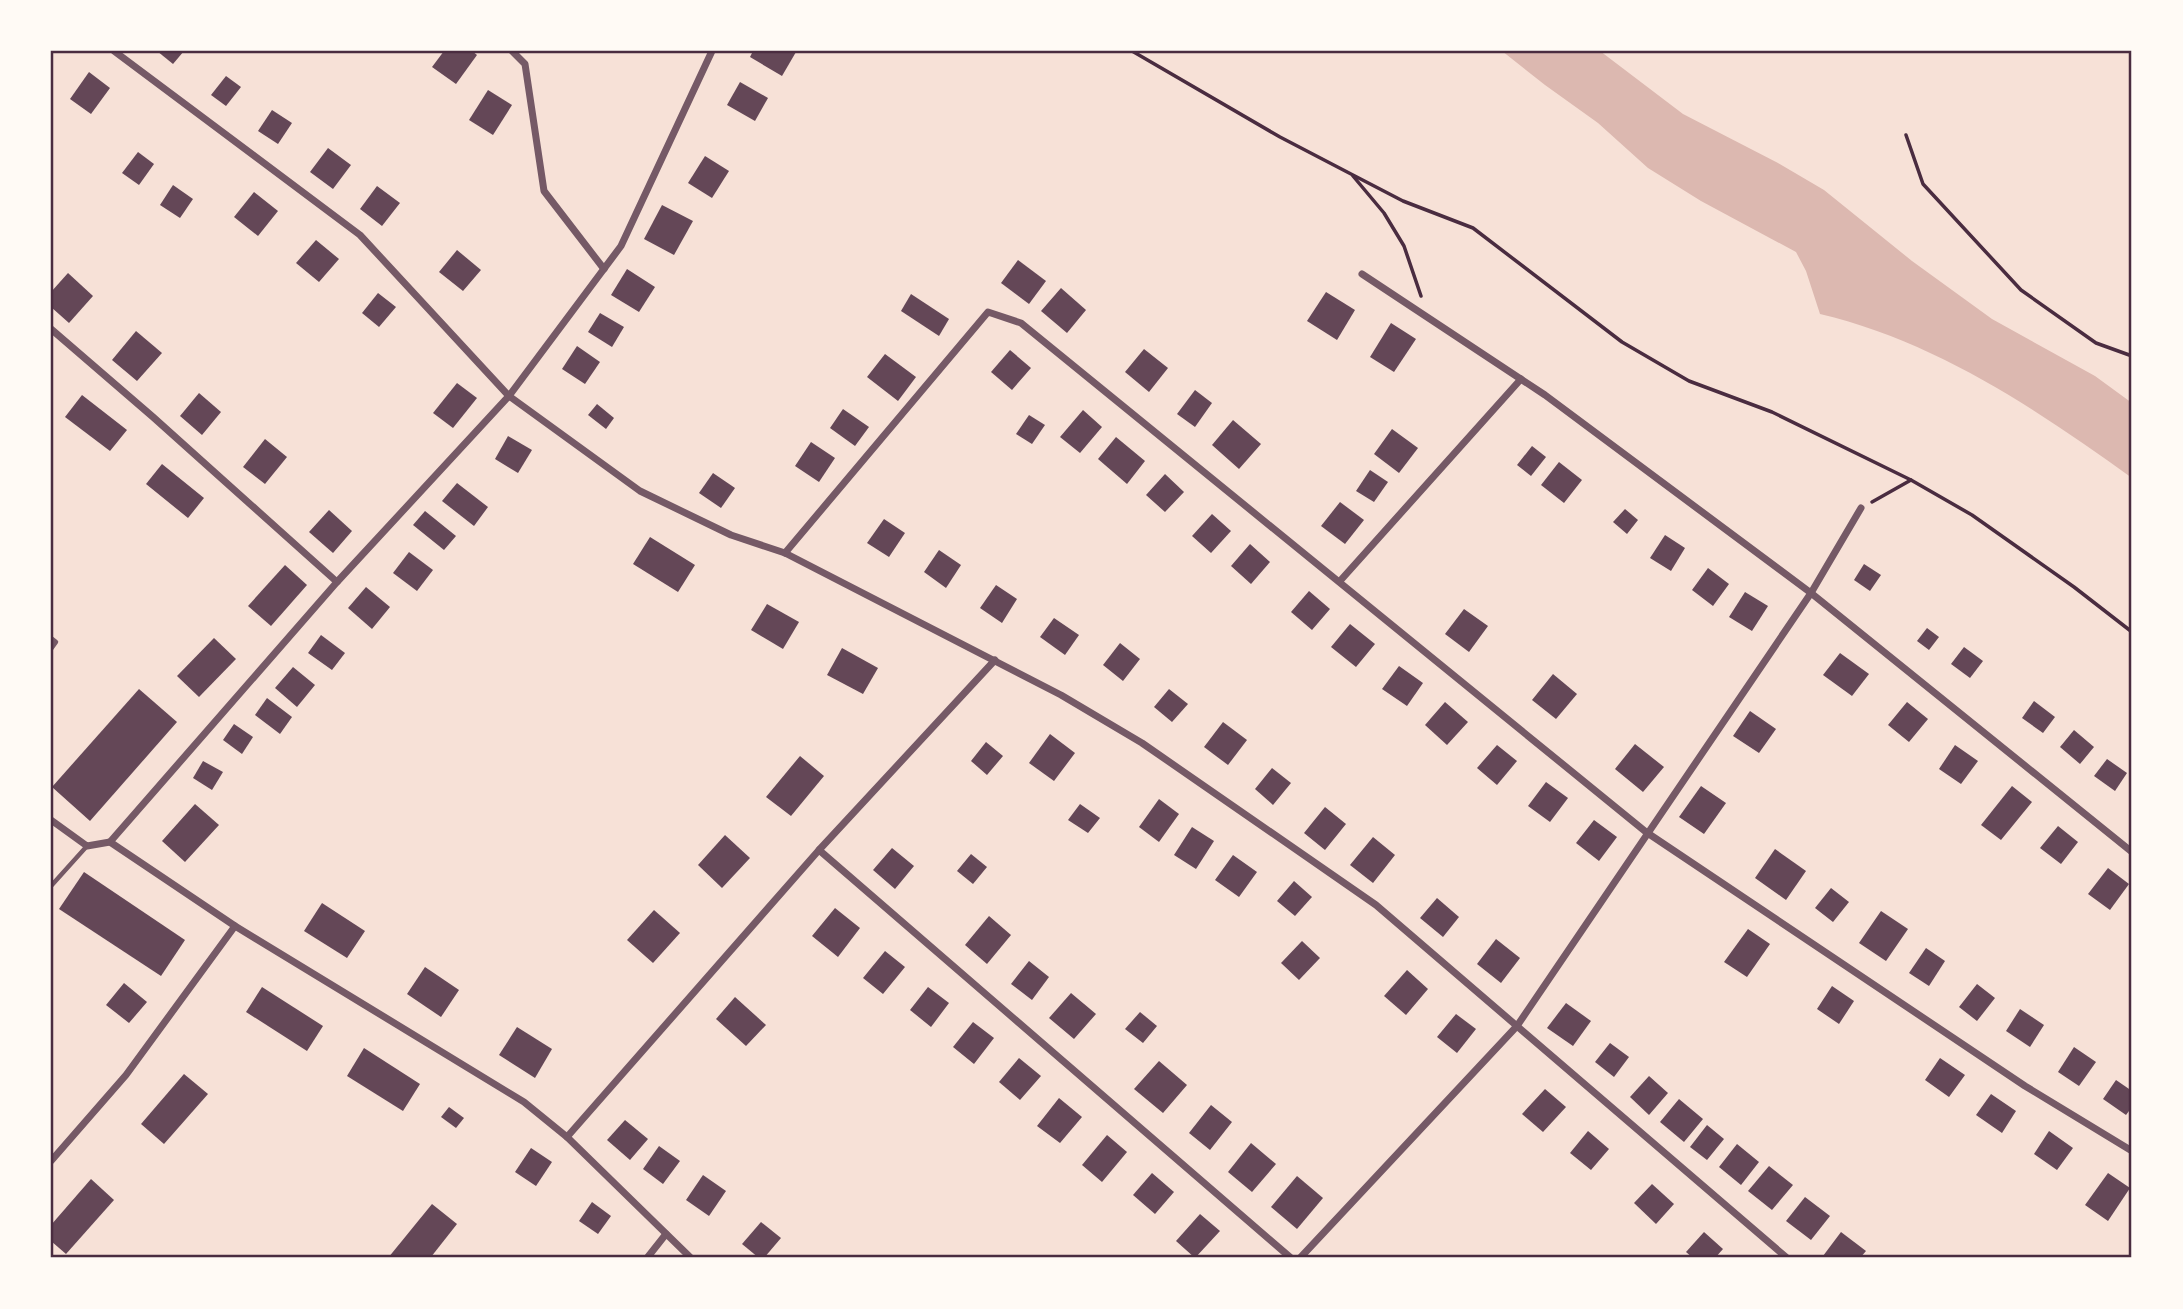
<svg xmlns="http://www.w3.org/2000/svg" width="2183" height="1309" viewBox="0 0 2183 1309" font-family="Barlow,sans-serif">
<rect width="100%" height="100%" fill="#f7e1d7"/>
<path fill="#dcb8b0" d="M1502 51H1600L1683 114 1778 163 1824 190 1912 261 1992 319 2095 376 2132 403V478C2038 410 1935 341 1820 314L1806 271 1796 252 1701 201 1648 168 1598 123 1545 85Z"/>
<g fill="#644757">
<path d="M157 51H184L173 64Z"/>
<path d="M444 51H472L477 55 456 84 432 67Z"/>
<path d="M753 51H793L796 52 782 76 750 57Z"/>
<path d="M89 72 110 88 91 114 70 99Z"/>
<path d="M226 76 241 87 226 106 211 95Z"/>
<path d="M740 82 768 98 755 121 727 105Z"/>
<path d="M488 90 512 105 493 135 469 120Z"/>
<path d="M272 110 292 123 278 144 258 131Z"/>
<path d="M328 148 351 165 333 189 310 172Z"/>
<path d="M138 152 154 164 139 185 122 173Z"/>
<path d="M705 156 729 171 712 198 688 183Z"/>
<path d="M173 185 193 199 180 218 160 205Z"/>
<path d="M377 186 400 203 382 226 360 209Z"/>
<path d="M254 192 278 211 258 236 234 217Z"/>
<path d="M662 205 693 221 674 255 644 239Z"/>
<path d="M316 240 339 259 319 282 296 263Z"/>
<path d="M457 250 481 270 463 291 439 272Z"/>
<path d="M1018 260 1046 281 1029 304 1001 283Z"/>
<path d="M627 269 655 287 639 312 611 295Z"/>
<path d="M68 273 93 296 69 323 51 307V292Z"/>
<path d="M1061 288 1086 310 1067 333 1041 311Z"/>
<path d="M1326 292 1355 310 1337 340 1307 321Z"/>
<path d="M378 293 396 307 379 327 362 313Z"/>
<path d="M911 294 949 319 939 336 901 311Z"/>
<path d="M600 313 624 327 612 347 588 332Z"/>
<path d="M1391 323 1416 339 1394 372 1370 357Z"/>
<path d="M136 331 162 353 137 381 112 360Z"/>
<path d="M577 346 600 362 585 384 562 369Z"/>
<path d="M1144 349 1168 368 1149 392 1125 372Z"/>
<path d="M1010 350 1031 368 1012 390 991 372Z"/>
<path d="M885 354 916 377 898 401 867 377Z"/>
<path d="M457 383 477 398 453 428 433 413Z"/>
<path d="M1195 390 1212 403 1195 427 1177 414Z"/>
<path d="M199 393 221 412 202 435 180 416Z"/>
<path d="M82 395 127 430 110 451 65 417Z"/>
<path d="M597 404 614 418 606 429 588 415Z"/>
<path d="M843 409 869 427 855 446 830 428Z"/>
<path d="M1083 410 1102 427 1080 453 1060 437Z"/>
<path d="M1029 415 1045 425 1032 444 1016 434Z"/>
<path d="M1233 420 1261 444 1239 469 1212 445Z"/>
<path d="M1392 429 1418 448 1399 473 1374 454Z"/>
<path d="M508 436 532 450 518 473 495 459Z"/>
<path d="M1116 437 1145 461 1127 484 1098 459Z"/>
<path d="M265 439 287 457 265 484 243 467Z"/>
<path d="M811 442 835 458 819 482 795 466Z"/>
<path d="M1532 446 1546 457 1531 476 1517 465Z"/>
<path d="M1559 462 1582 480 1564 503 1541 485Z"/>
<path d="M162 464 204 498 188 518 146 484Z"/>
<path d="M1370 470 1388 482 1374 502 1356 491Z"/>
<path d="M713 473 735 488 721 508 699 493Z"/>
<path d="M1165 474 1184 492 1165 512 1146 495Z"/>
<path d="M457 483 488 507 474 526 442 501Z"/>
<path d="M1340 502 1364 520 1345 544 1321 526Z"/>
<path d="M1625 509 1638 520 1627 534 1613 522Z"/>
<path d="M329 510 352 531 333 553 309 532Z"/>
<path d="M425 511 456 536 444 550 413 525Z"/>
<path d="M1212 514 1231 531 1211 553 1192 536Z"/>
<path d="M884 519 905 533 889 557 867 543Z"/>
<path d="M1665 535 1685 548 1671 571 1650 558Z"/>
<path d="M650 537 695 565 678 592 633 564Z"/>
<path d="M1250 544 1270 562 1251 584 1231 566Z"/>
<path d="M939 550 961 565 946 588 924 572Z"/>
<path d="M409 552 433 570 417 591 393 573Z"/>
<path d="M1864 564 1881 575 1870 591 1854 580Z"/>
<path d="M285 565 307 585 271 626 248 606Z"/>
<path d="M1708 568 1729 584 1713 606 1692 590Z"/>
<path d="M996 585 1017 599 1002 623 980 608Z"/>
<path d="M366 587 390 607 372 629 348 608Z"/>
<path d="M1309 591 1330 609 1312 630 1291 612Z"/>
<path d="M1745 592 1768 606 1752 631 1729 617Z"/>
<path d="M767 604 799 622 783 649 751 630Z"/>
<path d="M1464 609 1488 626 1469 652 1445 634Z"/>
<path d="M1054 618 1079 635 1065 655 1040 637Z"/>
<path d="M1350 624 1375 644 1356 667 1331 647Z"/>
<path d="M1927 628 1939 637 1929 650 1917 641Z"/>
<path d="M321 635 345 653 332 670 308 653Z"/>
<path d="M214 638 236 659 199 697 177 676Z"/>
<path d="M1120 643 1140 659 1123 681 1103 665Z"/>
<path d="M1964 647 1983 661 1970 678 1951 664Z"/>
<path d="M842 648 878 668 863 694 827 675Z"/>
<path d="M1840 653 1869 674 1852 696 1823 675Z"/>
<path d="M1399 666 1423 683 1407 706 1382 689Z"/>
<path d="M293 667 315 685 297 707 275 688Z"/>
<path d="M1553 674 1577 694 1556 719 1532 700Z"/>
<path d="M139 689 177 722 90 821 52 787Z"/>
<path d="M1169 689 1188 704 1172 722 1154 707Z"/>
<path d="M267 698 292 717 280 734 255 715Z"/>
<path d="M2034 701 2055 717 2043 733 2022 718Z"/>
<path d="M1445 702 1468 722 1447 745 1425 725Z"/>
<path d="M1907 702 1928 719 1909 742 1888 725Z"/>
<path d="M1750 711 1776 729 1759 753 1733 736Z"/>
<path d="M1223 722 1247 740 1228 765 1204 747Z"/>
<path d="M234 724 253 737 242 754 223 740Z"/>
<path d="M2074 730 2094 747 2080 764 2060 747Z"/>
<path d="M1050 734 1075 753 1054 781 1029 763Z"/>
<path d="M986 742 1003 756 987 775 971 761Z"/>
<path d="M1635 744 1664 767 1643 792 1615 769Z"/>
<path d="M1497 745 1517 761 1497 785 1477 768Z"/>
<path d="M1955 745 1978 761 1961 784 1939 769Z"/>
<path d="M800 756 824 776 791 816 766 797Z"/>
<path d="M2107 759 2127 773 2115 791 2094 776Z"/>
<path d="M203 761 223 772 212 790 193 778Z"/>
<path d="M1272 768 1291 783 1273 805 1255 789Z"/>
<path d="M1546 782 1568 798 1550 822 1528 806Z"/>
<path d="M1701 786 1726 803 1704 834 1679 817Z"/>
<path d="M2012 786 2032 802 2001 840 1981 825Z"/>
<path d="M1159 799 1179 814 1159 842 1139 827Z"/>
<path d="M195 804 219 825 185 862 162 841Z"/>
<path d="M1080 804 1100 818 1088 833 1068 820Z"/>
<path d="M1325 807 1346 824 1325 850 1304 833Z"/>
<path d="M1594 820 1617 837 1599 861 1576 843Z"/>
<path d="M2058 826 2078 842 2061 864 2040 848Z"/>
<path d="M1192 827 1214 841 1196 869 1174 855Z"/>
<path d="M725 835 750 858 722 888 698 865Z"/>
<path d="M1373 837 1395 855 1373 883 1350 865Z"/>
<path d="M892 848 914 866 895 889 873 870Z"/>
<path d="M1775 849 1806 871 1786 900 1755 878Z"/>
<path d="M971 854 987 867 973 884 957 871Z"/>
<path d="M1233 855 1257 872 1239 897 1215 880Z"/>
<path d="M2108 868 2129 884 2110 910 2088 894Z"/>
<path d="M84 872 185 940 161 976 59 909Z"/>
<path d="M1294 881 1312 897 1295 916 1277 901Z"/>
<path d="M1831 888 1849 902 1833 922 1815 908Z"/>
<path d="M1437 898 1459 917 1443 937 1420 918Z"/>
<path d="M322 903 365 931 347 958 304 931Z"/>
<path d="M835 908 860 928 838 957 812 936Z"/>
<path d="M654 910 680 933 653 963 627 940Z"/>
<path d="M1881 911 1908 929 1886 961 1859 943Z"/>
<path d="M989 916 1011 935 987 964 965 945Z"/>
<path d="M1748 929 1770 944 1747 977 1724 962Z"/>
<path d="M1496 939 1520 958 1501 983 1477 964Z"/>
<path d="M1302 941 1320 958 1299 980 1281 963Z"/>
<path d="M1926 948 1945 961 1929 986 1909 973Z"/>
<path d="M885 951 905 967 883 994 863 978Z"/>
<path d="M1029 961 1049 977 1032 1000 1011 984Z"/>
<path d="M425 967 459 990 441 1017 407 994Z"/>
<path d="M1407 970 1428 989 1406 1015 1384 996Z"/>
<path d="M124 983 147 1002 129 1023 106 1005Z"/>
<path d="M1977 984 1995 998 1977 1021 1959 1007Z"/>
<path d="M1832 986 1854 1001 1839 1024 1817 1009Z"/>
<path d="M262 987 323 1026 307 1051 246 1012Z"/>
<path d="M928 987 949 1003 931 1027 910 1010Z"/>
<path d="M1071 993 1096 1014 1074 1039 1049 1018Z"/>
<path d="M735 997 766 1025 746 1046 716 1019Z"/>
<path d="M1566 1003 1591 1021 1573 1046 1547 1028Z"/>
<path d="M2020 1009 2044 1025 2030 1047 2006 1031Z"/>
<path d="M1140 1012 1157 1026 1143 1043 1125 1029Z"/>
<path d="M1456 1014 1476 1029 1457 1053 1437 1037Z"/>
<path d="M973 1022 994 1038 974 1064 953 1047Z"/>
<path d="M517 1027 552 1049 535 1078 499 1055Z"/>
<path d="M1610 1043 1629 1057 1614 1077 1595 1062Z"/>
<path d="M2074 1047 2096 1062 2079 1086 2058 1072Z"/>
<path d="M364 1048 420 1084 403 1111 347 1076Z"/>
<path d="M1019 1058 1041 1076 1020 1100 999 1082Z"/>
<path d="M1940 1058 1965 1075 1949 1097 1925 1080Z"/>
<path d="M1159 1061 1187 1085 1163 1113 1134 1089Z"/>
<path d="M184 1074 208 1094 164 1144 141 1124Z"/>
<path d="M1649 1076 1668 1093 1649 1115 1630 1097Z"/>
<path d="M2116 1080 2132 1091V1107L2126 1115 2103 1099Z"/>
<path d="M1545 1089 1566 1107 1543 1132 1522 1114Z"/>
<path d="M1991 1094 2016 1111 2002 1133 1976 1115Z"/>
<path d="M1059 1098 1082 1117 1060 1143 1037 1126Z"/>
<path d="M1679 1099 1703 1119 1684 1142 1660 1122Z"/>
<path d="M1211 1105 1232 1122 1210 1150 1189 1133Z"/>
<path d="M449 1107 464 1118 456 1128 441 1117Z"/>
<path d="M625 1120 648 1139 630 1160 607 1140Z"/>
<path d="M1707 1125 1724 1139 1707 1160 1690 1147Z"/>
<path d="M1588 1131 1609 1149 1591 1170 1570 1153Z"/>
<path d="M2049 1131 2073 1148 2057 1170 2034 1154Z"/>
<path d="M1107 1135 1127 1152 1102 1182 1082 1165Z"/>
<path d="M1251 1143 1276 1164 1252 1192 1228 1172Z"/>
<path d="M1737 1144 1759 1162 1741 1185 1719 1167Z"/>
<path d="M659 1146 680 1161 663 1184 643 1169Z"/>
<path d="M531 1148 552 1162 536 1186 515 1172Z"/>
<path d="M1769 1166 1793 1185 1772 1210 1748 1191Z"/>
<path d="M1152 1173 1174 1192 1155 1214 1133 1195Z"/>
<path d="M2108 1173 2130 1188 2108 1221 2085 1205Z"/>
<path d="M703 1175 726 1191 709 1216 686 1200Z"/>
<path d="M1297 1176 1323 1198 1297 1229 1271 1207Z"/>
<path d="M91 1179 114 1200 66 1254 51 1241V1225Z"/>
<path d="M1652 1184 1674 1204 1656 1224 1634 1203Z"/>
<path d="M1805 1197 1830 1216 1811 1240 1786 1221Z"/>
<path d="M592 1202 611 1216 598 1234 579 1221Z"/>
<path d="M432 1204 457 1224 431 1257 388 1258Z"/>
<path d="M1200 1214 1220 1231 1195 1258 1176 1241Z"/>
<path d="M761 1222 781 1238 764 1258H759L742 1244Z"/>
<path d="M1704 1232 1723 1249 1715 1258H1693L1686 1252Z"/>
<path d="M1841 1232 1866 1251 1860 1258H1826L1823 1256Z"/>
</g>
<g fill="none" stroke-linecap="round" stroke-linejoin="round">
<g stroke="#4a2c40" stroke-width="3.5">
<path d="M1132 51 1280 137 1351 174 1403 201 1473 228 1622 342 1689 381 1772 412 1911 480 1972 515 2074 587 2132 632"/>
<path d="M1906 135 1923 184 2021 290 2096 343 2132 356"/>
<path d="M1353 176 1384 213 1404 246 1421 296"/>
<path d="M1872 502 1911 480"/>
</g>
<g stroke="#755966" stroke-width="4.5">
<path d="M51 638 56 642 51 649"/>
<path d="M51 886 87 846"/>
</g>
<g stroke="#755966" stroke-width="7">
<path d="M114 51 360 235 509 396 640 491 731 535 785 553 1061 695 1142 743 1376 905 1787 1258"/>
<path d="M512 51 525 64 544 191 604 269"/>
<path d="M1362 274 1545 395 1811 593 2132 852"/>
<path d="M51 329 153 417 337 582"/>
<path d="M785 553 988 312 1021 323 1646 832 2025 1086 2132 1151"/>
<path d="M1340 581 1521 379"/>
<path d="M51 820 87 846 110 842 235 926 524 1102 567 1137 691 1258"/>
<path d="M110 842 337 582 509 396 621 246 712 51"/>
<path d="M819 850 1291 1258"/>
<path d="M567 1137 819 850 995 660"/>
<path d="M51 1161 126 1075 235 926"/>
<path d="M647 1258 666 1234"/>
<path d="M1300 1258 1517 1026 1811 593 1861 508"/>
</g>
</g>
<rect width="2183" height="1309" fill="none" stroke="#fffaf5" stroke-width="105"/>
<rect x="52" y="52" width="2078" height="1204" fill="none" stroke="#4a2c40" stroke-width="2.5"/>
</svg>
